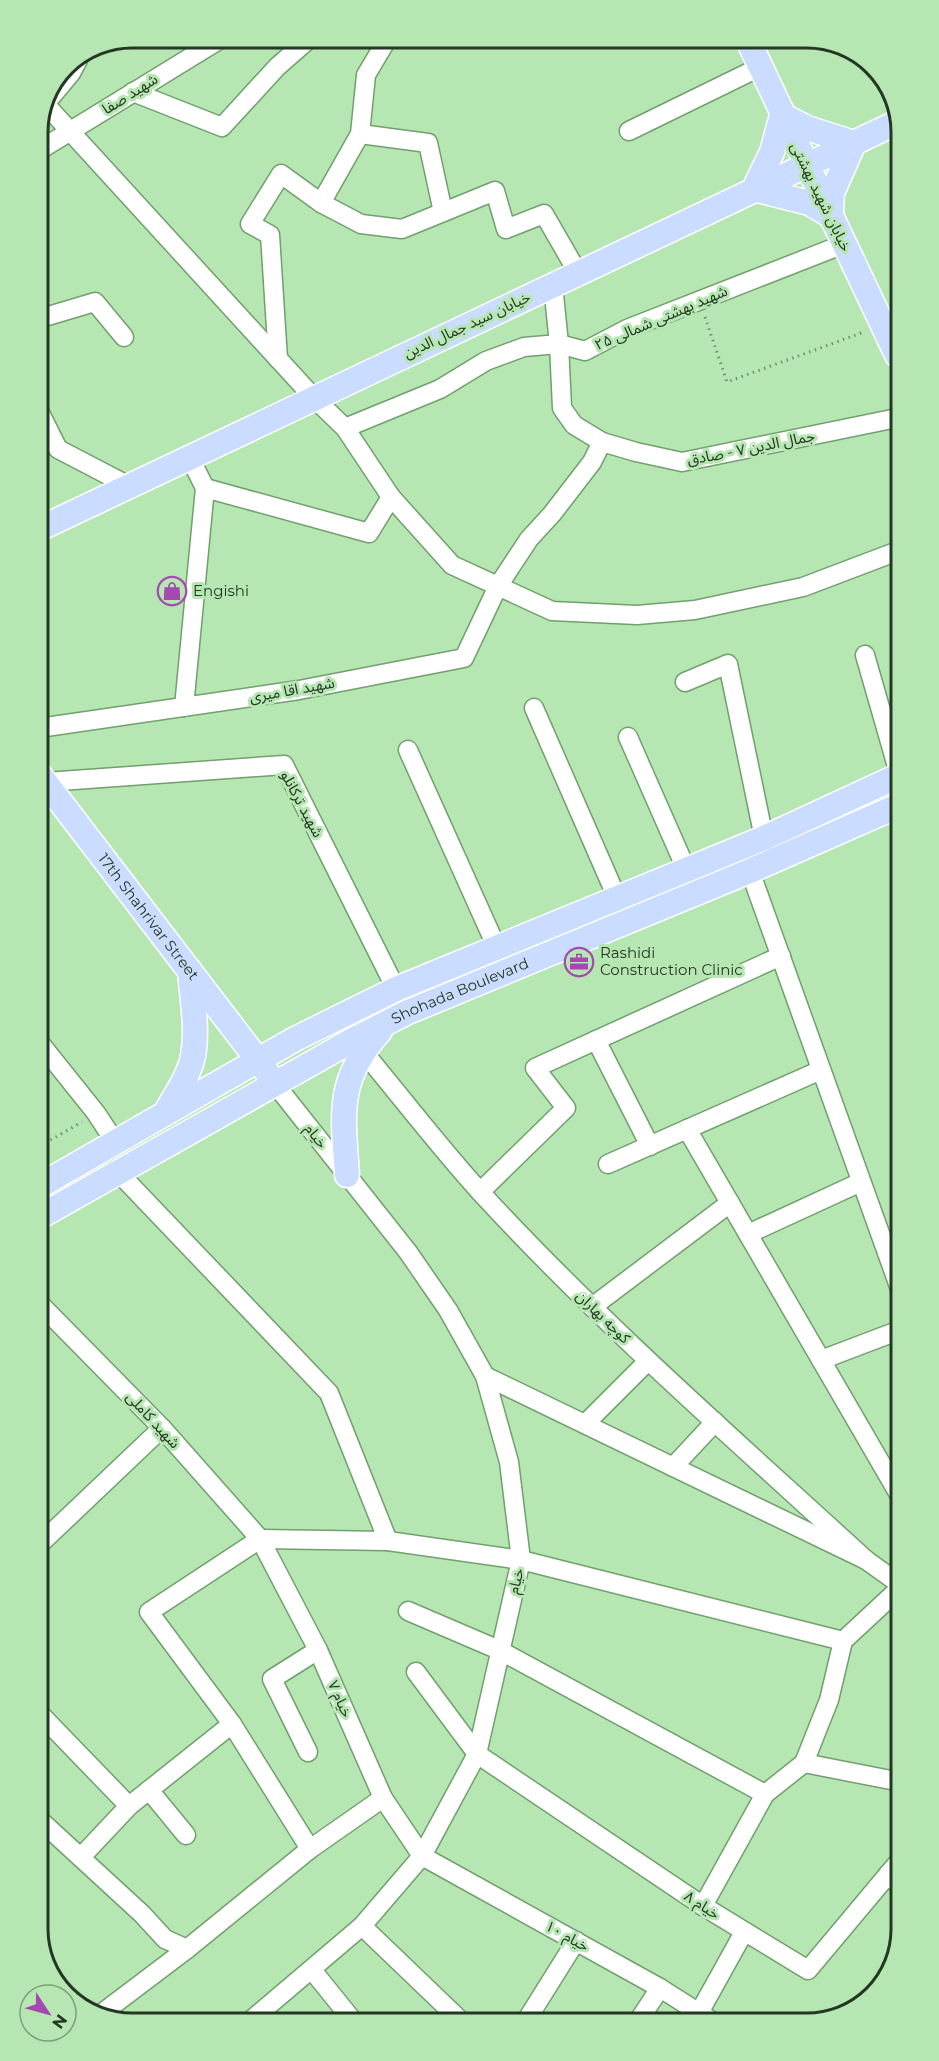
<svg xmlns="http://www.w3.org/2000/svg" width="939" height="2061" viewBox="0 0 939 2061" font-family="Montserrat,'Noto Sans Arabic',sans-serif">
<rect width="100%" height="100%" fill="#b6e7b2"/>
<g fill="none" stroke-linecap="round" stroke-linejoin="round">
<g stroke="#719f6d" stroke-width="21">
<g id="minor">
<path d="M133 92 222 127 277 67 310 38"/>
<path d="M51 97 71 73 78 60"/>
<path d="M47 106 314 398 345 428 391 497 452 565 552 611 637 615 695 610 803 587 898 551"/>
<path d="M629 131 760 67"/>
<path d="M360 134 428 143 443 212"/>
<path d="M38 151 222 38"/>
<path d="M321 203 360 134 366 75 388 38"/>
<path d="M553 285 559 344 562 408 574 425 602 442 636 452 682 462 897 418"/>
<path d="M38 319 95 302 124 337"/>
<path d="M278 359 270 235 250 224 281 174 321 203 361 224 402 229 495 191 506 229 544 214 578 273"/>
<path d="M38 409 58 449 129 486"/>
<path d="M345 428 440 389 486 361 524 347 559 344 585 351 627 329 844 244"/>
<path d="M190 458 205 488 369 533 391 497"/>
<path d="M865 655 898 770"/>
<path d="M685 682 728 664 764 838"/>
<path d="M184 707 205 488"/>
<path d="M534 708 618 900"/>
<path d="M39 728 299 690 464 658 498 586 529 539 552 514 592 462 602 442"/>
<path d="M628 737 687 871"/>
<path d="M408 750 497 948"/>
<path d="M46 782 284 765 396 989"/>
<path d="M750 871 900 1289"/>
<path d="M596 1040 650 1146"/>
<path d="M40 1043 96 1113 115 1142"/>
<path d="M362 1050C402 1098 440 1148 482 1194 602 1324 736 1441 866 1560"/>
<path d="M687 1129 900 1496"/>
<path d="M608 1164 821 1070"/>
<path d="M117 1171 329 1393 388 1541"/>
<path d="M480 1192 566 1108 535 1068 781 956"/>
<path d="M748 1234 861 1182"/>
<path d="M41 1305 162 1428 260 1539 318 1650 383 1798 422 1856 660 1988 709 2019"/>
<path d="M592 1307 730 1203"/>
<path d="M821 1360 900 1330"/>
<path d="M485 1376 866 1560 901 1585"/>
<path d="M585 1424 648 1361"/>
<path d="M673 1467 715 1422"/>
<path d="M260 1539 388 1541 521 1560 843 1641"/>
<path d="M260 1539 149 1612 232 1724 310 1849"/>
<path d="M42 1542 162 1428"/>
<path d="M408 1611 499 1650 765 1794"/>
<path d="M416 1672 477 1754 703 1906 808 1970 901 1859"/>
<path d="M42 1716 129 1806"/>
<path d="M308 1752 272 1679 318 1650"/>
<path d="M804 1763 901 1782"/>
<path d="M149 1790 186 1835"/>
<path d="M42 1822 142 1914 165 1939 187 1949"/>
<path d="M81 1857 129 1806 232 1724"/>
<path d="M888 1874 901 1888"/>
<path d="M703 1906 765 1794 804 1763 829 1700 843 1641 901 1587"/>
<path d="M362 1926 461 2021"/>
<path d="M312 1970 354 2022"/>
<path d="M699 2013 744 1932"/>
<path d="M101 2014 187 1949 310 1849 383 1798"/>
<path d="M639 2020 660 1988"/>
<path d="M526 2021 576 1941"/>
<path d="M249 2022 362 1926 422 1856 477 1754 521 1560 509 1462 485 1376 448 1310 408 1252 275 1084"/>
</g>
</g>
<g stroke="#fff" stroke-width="27">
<g id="major">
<path d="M747 38 897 355"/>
<path d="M782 115 807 128 854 143 832 193 831 216 809 203 754 189 772 152Z"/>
<path d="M39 529 896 123"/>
<path id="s1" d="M39 774 267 1072"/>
<path d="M166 1112C176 1094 189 1076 193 1056 198 1029 192 998 190 971"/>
<path d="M347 1175C343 1114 336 1080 380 1031"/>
<path d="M41 1185 295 1039 396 989 764 838 898 776"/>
<path id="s2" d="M41 1216 351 1041 408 1012 750 871 898 806"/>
</g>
</g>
<g stroke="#70936d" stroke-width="3" stroke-dasharray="1.5 4.5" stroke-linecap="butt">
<path d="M705 317 727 382 864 332"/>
<path d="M40 1146 82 1122"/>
</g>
<use href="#minor" stroke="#fff" stroke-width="18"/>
<use href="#major" stroke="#cadcff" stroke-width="24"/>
</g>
<defs>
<g id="shop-ring" transform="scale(1.5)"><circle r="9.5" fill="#b6e7b2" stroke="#a548b1" stroke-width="1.5"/><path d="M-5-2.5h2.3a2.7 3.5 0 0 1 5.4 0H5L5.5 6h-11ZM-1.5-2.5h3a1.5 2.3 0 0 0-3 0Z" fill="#a548b1"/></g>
<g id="office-ring" transform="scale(1.5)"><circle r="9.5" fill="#b6e7b2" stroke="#a548b1" stroke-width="1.5"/><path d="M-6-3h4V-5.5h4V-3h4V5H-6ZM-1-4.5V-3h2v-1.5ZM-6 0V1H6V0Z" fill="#a548b1"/></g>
</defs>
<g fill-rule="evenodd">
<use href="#shop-ring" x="172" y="591"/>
<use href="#office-ring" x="579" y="962"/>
</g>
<g text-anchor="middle" stroke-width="6" stroke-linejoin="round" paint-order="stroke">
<g font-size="15" fill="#243722" stroke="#b6e7b2">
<text transform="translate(130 94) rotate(-32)" y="5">شهید صفا</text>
<text transform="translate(821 197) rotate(64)" y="5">خیابان شهید بهشتی</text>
<text transform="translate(661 318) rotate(-23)" y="5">۲۵ شهید بهشتی شمالی</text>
<text transform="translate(467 325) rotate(-25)" y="5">خیابان سید جمال الدین</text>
<text transform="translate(751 448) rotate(-11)" y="5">جمال الدین ۷ - صادق</text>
<text transform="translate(292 690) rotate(-10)" y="5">شهید اقا میری</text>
<text transform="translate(302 804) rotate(62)" y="5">شهید ترکانلو</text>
<text dy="5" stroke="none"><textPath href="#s1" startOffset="180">17th Shahrivar Street</textPath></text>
<text dy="5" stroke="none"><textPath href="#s2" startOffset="476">Shohada Boulevard</textPath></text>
<text transform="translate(316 1136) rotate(52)" y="5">خیام</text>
<text transform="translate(603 1317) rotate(44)" y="5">کوچه بهاران</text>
<text transform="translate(153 1420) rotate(47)" y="5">شهید کاملی</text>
<text transform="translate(516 1581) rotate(-76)" y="5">خیام</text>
<text transform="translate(340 1699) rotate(66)" y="5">خیام ۷</text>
<text transform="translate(702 1905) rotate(33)" y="5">خیام ۸</text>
<text transform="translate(567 1936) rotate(29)" y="5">خیام ۱۰</text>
</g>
<g font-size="15" fill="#243722" stroke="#b6e7b2" text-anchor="start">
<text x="193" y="596">Engishi</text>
<text x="600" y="958">Rashidi<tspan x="600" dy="17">Construction Clinic</tspan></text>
</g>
</g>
<path d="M0 0H939V2061H0ZM132 48H807A84 84 0 0 1 891 132V1929A84 84 0 0 1 807 2013H132A84 84 0 0 1 48 1929V132A84 84 0 0 1 132 48Z" fill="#b6e7b2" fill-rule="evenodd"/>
<path fill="none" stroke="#243722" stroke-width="3" d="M132 48H807A84 84 0 0 1 891 132V1929A84 84 0 0 1 807 2013H132A84 84 0 0 1 48 1929V132A84 84 0 0 1 132 48Z"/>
<g transform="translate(48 2013) rotate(126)"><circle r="28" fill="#b6e7b2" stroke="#7ca178" stroke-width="1.5"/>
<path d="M0-4.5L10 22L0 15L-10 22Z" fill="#a548b1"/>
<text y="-9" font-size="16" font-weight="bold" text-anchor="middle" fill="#243722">N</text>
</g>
</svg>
